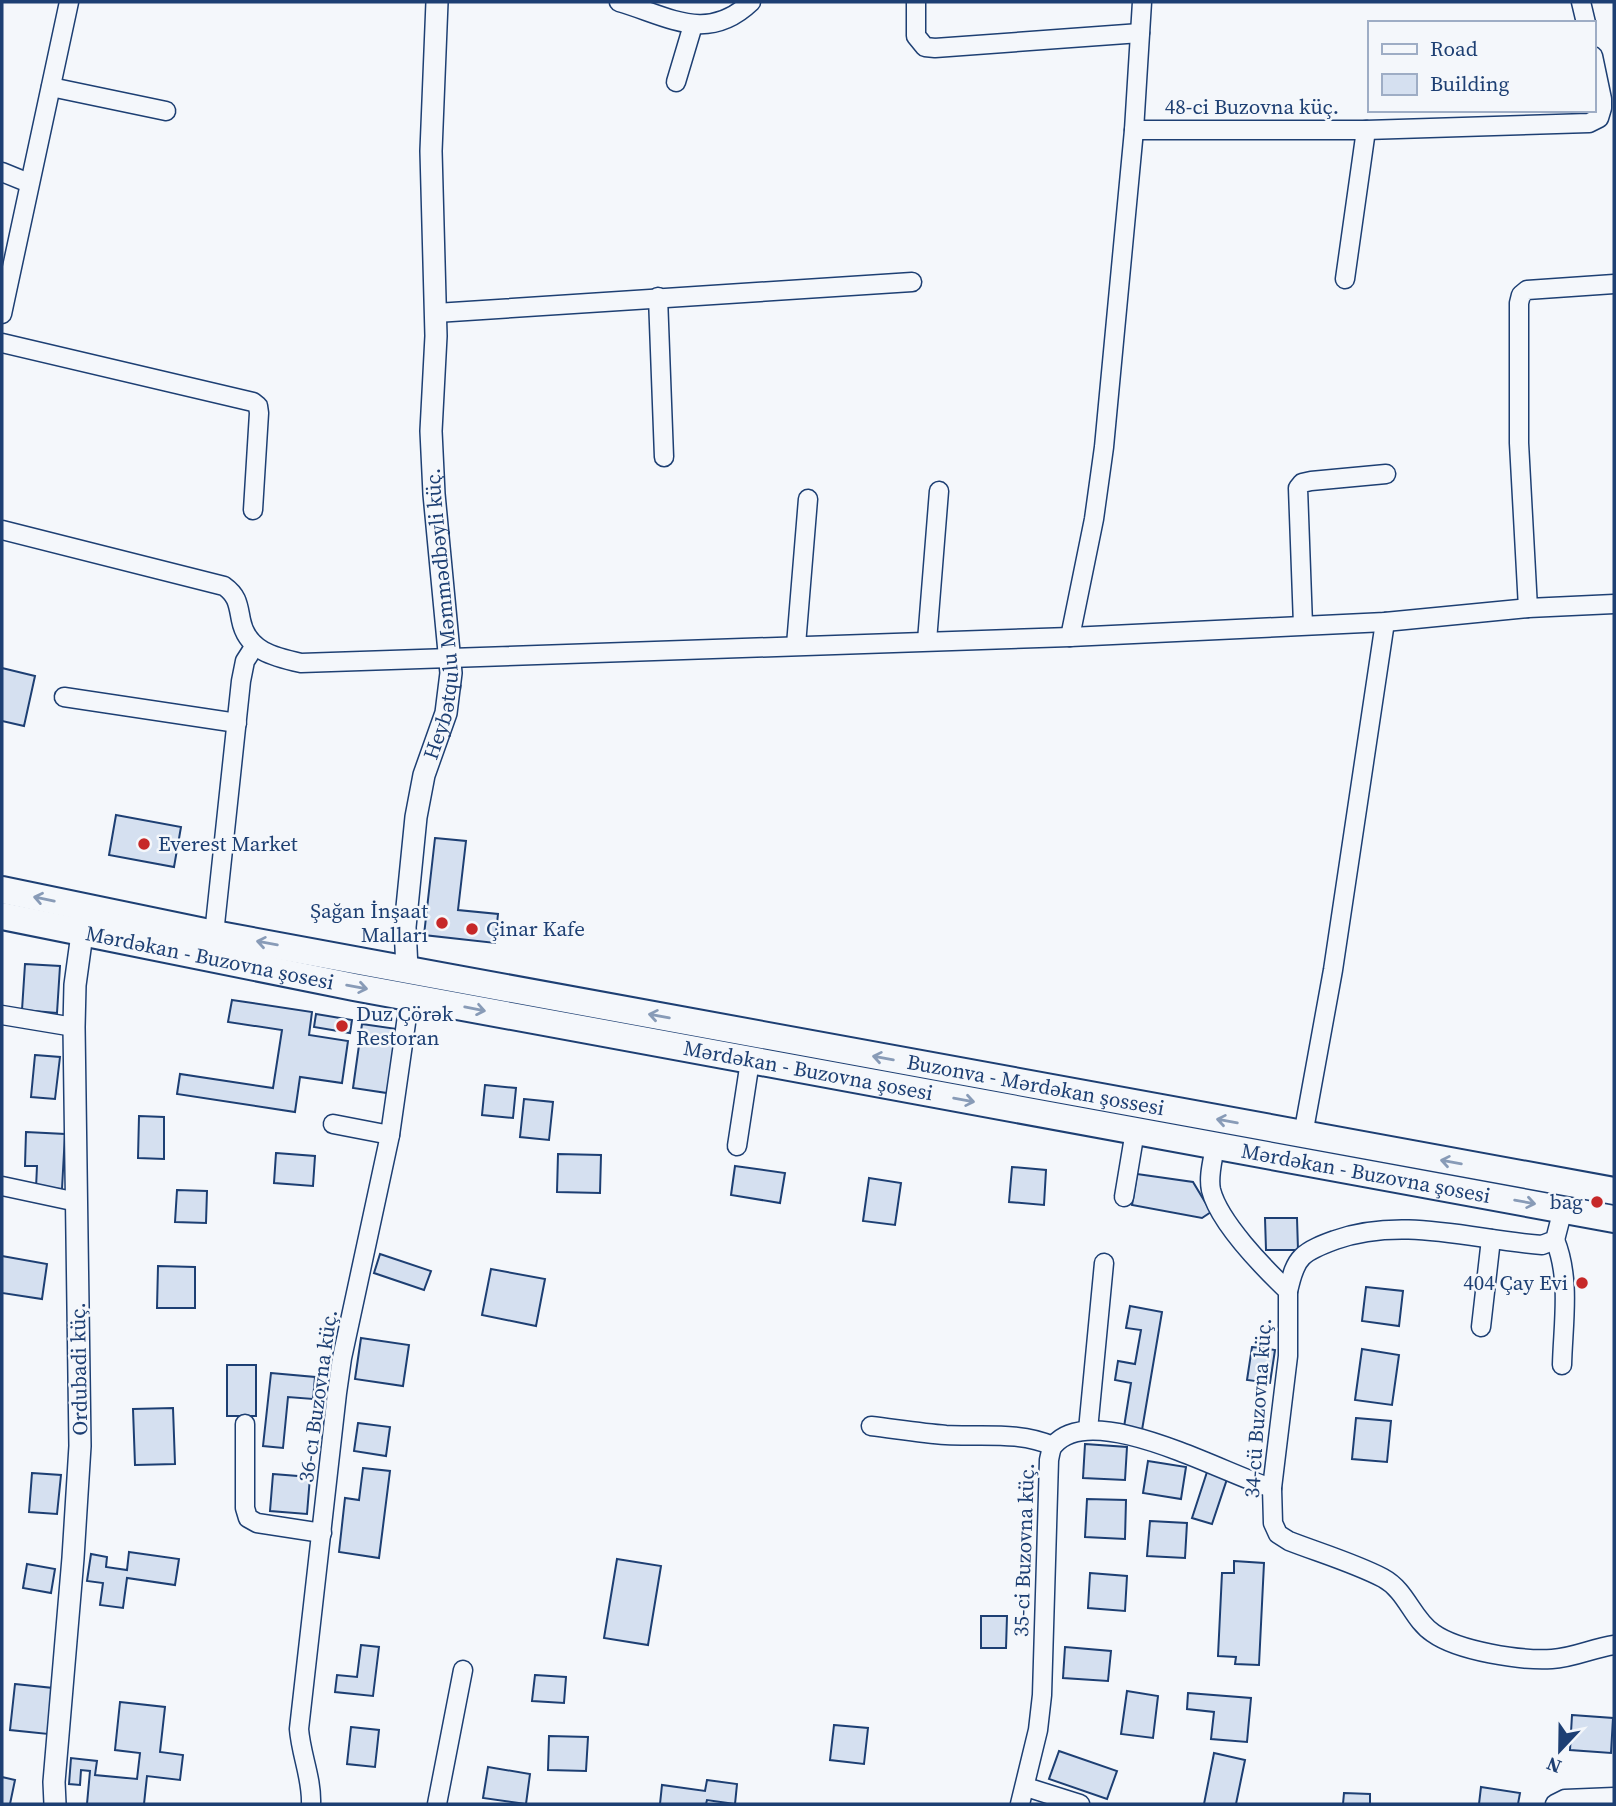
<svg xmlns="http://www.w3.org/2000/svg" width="1616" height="1806" viewBox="0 0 1616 1806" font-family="'Source Serif 4',serif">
<rect width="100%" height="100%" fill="#f4f7fb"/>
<g fill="#d5e0f0" stroke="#1d3f73" stroke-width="2">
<path d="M2 668 35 676 24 726 2 721Z"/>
<path d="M116 815 181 827 174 867 109 855Z"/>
<path d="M435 838 466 841 458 910 498 914 495 943 424 935Z"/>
<path d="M25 964 60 966 57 1013 22 1010Z"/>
<path d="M232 1000 312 1012 309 1035 348 1041 342 1083 300 1077 295 1112 177 1094 180 1074 273 1088 282 1030 228 1022Z"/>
<path d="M316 1014 352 1020 350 1033 314 1027Z"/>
<path d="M362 1024 397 1029 387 1093 353 1088Z"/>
<path d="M35 1055 60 1057 55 1099 31 1097Z"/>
<path d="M485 1085 516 1088 513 1118 482 1115Z"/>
<path d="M524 1099 553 1102 549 1140 520 1137Z"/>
<path d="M139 1116 164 1117V1159L138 1158Z"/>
<path d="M26 1132 65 1134 62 1189 36 1188 37 1166H25Z"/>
<path d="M276 1153 315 1156 313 1186 274 1183Z"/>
<path d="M558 1154 601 1155 600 1193 557 1192Z"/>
<path d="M735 1166 785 1173 780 1203 731 1195Z"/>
<path d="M1012 1167 1046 1170 1044 1205 1009 1202Z"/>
<path d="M1137 1174 1193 1182 1211 1212 1202 1218 1132 1205Z"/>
<path d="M869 1178 901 1183 895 1225 863 1221Z"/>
<path d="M177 1190 207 1191 206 1223 175 1222Z"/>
<path d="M1265 1218H1297L1298 1250H1266Z"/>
<path d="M380 1254 431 1271 424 1290 374 1273Z"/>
<path d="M2 1256 47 1264 42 1299 2 1293Z"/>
<path d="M158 1266 195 1267V1308H157Z"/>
<path d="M491 1269 545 1279 536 1326 482 1315Z"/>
<path d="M1366 1287 1403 1291 1399 1326 1362 1321Z"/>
<path d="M1130 1306 1162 1312 1142 1430 1124 1427 1131 1383 1115 1380 1118 1361 1135 1364 1141 1330 1126 1328Z"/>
<path d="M361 1338 409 1345 403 1386 355 1379Z"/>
<path d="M1252 1347 1275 1350 1270 1383 1247 1380Z"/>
<path d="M1362 1349 1399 1355 1392 1405 1355 1400Z"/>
<rect x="227" y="1365" width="29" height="51"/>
<path d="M271 1373 315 1377 313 1399 288 1397 283 1448 263 1446Z"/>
<path d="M173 1408 175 1464 135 1465 133 1409Z"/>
<path d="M1356 1418 1391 1421 1387 1462 1352 1459Z"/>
<path d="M358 1423 390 1427 386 1456 354 1451Z"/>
<path d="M1085 1444 1127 1447 1125 1480 1083 1478Z"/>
<path d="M1148 1461 1186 1467 1181 1499 1143 1493Z"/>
<path d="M363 1468 390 1471 379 1558 339 1552 345 1498 359 1500Z"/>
<path d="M1207 1472 1227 1479 1212 1524 1192 1518Z"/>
<path d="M32 1473 61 1475 57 1514 29 1512Z"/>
<path d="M273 1474 310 1477 307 1514 270 1511Z"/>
<path d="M1087 1499 1126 1500 1125 1539 1085 1537Z"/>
<path d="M1150 1521 1187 1523 1185 1558 1147 1556Z"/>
<path d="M129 1552 179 1559 175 1585 127 1578 123 1608 100 1605 103 1583 87 1581 91 1554 107 1557 106 1567 127 1570Z"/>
<path d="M617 1559 661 1566 648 1645 604 1638Z"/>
<path d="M1234 1561 1264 1563 1259 1665 1235 1664 1236 1657 1218 1656 1222 1573H1234Z"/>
<path d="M27 1564 55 1569 51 1593 23 1588Z"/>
<path d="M1090 1573 1127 1576 1125 1611 1088 1608Z"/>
<path d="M981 1616H1007L1006 1648H981Z"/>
<path d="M361 1645 379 1647 373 1696 335 1692 337 1675 357 1677Z"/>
<path d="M1065 1647 1111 1651 1108 1681 1063 1678Z"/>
<path d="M535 1675 566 1677 564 1703 532 1701Z"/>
<path d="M15 1684 53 1688 48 1734 10 1730Z"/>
<path d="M1127 1691 1158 1696 1153 1738 1121 1734Z"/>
<path d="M1188 1693 1251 1698 1247 1742 1211 1739 1214 1712 1187 1709Z"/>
<path d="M120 1702 165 1707 160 1752 183 1755 180 1780 147 1776 144 1804H87L90 1771 81 1770 80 1785 69 1784 71 1758 97 1761 95 1775 137 1779 140 1753 115 1750Z"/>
<path d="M1572 1715 1613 1718 1611 1753 1570 1750Z"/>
<path d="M834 1725 868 1728 864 1764 830 1760Z"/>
<path d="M351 1727 379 1730 375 1767 347 1764Z"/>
<path d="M549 1736 588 1737 586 1771 548 1770Z"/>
<path d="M1059 1751 1117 1771 1107 1799 1049 1779Z"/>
<path d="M1214 1753 1245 1760 1236 1804H1204Z"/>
<path d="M488 1767 530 1774 526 1804 483 1798Z"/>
<path d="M2 1777 15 1780 10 1804H2Z"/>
<path d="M707 1780 737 1784 735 1804 707 1800 706 1804H660L662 1785 705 1791Z"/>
<path d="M1481 1787 1520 1793 1518 1804H1479Z"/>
<path d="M1344 1793 1370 1794V1804H1343Z"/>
</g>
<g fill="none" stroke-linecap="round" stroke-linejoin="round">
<g stroke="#1d3f73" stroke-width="21">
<g id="minor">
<path d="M619 2C668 16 707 44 751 2"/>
<path d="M916 2V36L925 47 935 48 1140 33"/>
<path d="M1581 2 1586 23"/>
<path d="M676 82 693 25"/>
<path d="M51 87 166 111"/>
<path d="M1134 130H1366L1589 123 1599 118 1602 108V99L1593 56"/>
<path d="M2 172 29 183"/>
<path d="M1345 279 1366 130"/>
<path d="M658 297 664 457"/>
<path d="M436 313 912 282"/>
<path d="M2 314 69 2"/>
<path d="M2 343 253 402 258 406 259 413 253 510"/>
<path d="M2 530 224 586C238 596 238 605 241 620 247 651 274 657 301 663L1070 637 1385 622 1528 608 1614 604"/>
<path d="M1528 608 1519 443V303L1521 295 1527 290 1614 284"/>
<path d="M1303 625 1298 488 1302 483 1311 481 1386 474"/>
<path d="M1070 637 1094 519 1104 447 1134 130 1142 2"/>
<path d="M927 641 939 491"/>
<path d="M796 645 808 499"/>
<path d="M64 697 237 723"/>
<path d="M214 934 241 681 245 661 254 647"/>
<path d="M2 1015 74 1027"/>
<path d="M333 1124 390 1135"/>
<path d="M1303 1135 1333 970 1385 622"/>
<path d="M737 1146 750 1061"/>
<path d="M1215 1146C1213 1160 1208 1176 1211 1190 1219 1222 1264 1268 1288 1291V1356L1272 1488 1273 1523 1278 1534 1289 1541C1320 1553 1354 1563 1383 1578 1407 1591 1412 1619 1433 1633 1458 1651 1521 1661 1552 1659 1573 1658 1593 1648 1614 1645"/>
<path d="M2 1186 77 1202"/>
<path d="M1124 1197 1135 1131"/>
<path d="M1555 1240C1571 1279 1563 1324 1562 1365"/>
<path d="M1288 1291C1291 1280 1293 1266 1302 1257 1310 1249 1324 1244 1335 1240 1403 1216 1473 1240 1542 1245L1555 1240 1563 1209"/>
<path d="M1481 1327 1491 1239"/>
<path d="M245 1424V1508L248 1518 257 1523 322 1533"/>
<path d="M871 1426C896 1429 921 1433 946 1435 981 1437 1020 1431 1053 1446"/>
<path d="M1088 1430 1104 1263"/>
<path d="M1026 1787 1080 1804"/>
<path d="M311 1804C312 1778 301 1755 299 1729L337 1393 342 1358 390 1135 407 1016 408 996"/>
<path d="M437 1804 463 1670"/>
<path d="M1020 1804 1038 1730 1042 1695 1049 1460C1050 1455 1051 1448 1054 1445 1093 1399 1228 1476 1272 1488"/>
<path d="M1555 1804 1565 1799 1614 1797"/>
</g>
</g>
<g stroke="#1d3f73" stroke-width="24">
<g id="tertiary">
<path id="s1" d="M407 969 405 927 416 817 424 775 446 713 451 673 434 494 431 431 436 336 431 151 437 2"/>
<path d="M55 1804 54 1782 73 1558 80 1446 74 1027 75 985 82 934"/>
</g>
</g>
<g stroke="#1d3f73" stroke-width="30">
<g id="primary">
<path id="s2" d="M2 890 214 934 457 979 1614 1191"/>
<path id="s3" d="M2 916 354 987 1614 1219"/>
</g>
</g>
<use href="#minor" stroke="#f4f7fb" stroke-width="18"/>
<use href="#tertiary" stroke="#f4f7fb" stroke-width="21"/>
<use href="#primary" stroke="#f4f7fb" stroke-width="26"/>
</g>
<defs><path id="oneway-shaft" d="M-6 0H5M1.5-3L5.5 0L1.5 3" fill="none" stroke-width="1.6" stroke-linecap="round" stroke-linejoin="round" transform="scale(1.75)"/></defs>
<g stroke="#889bb7">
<use href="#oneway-shaft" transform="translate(44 899) rotate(-168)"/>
<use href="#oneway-shaft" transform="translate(267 943) rotate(-170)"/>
<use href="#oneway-shaft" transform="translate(357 987) rotate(10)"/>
<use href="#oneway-shaft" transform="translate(475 1009) rotate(11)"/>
<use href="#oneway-shaft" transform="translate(659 1016) rotate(-170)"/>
<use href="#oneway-shaft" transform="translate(883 1058) rotate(-170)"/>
<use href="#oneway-shaft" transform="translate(964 1100) rotate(10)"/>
<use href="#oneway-shaft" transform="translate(1227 1121) rotate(-170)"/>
<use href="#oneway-shaft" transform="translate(1451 1162) rotate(-170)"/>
<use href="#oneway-shaft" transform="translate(1525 1202) rotate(10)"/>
</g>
<g fill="#c62828" stroke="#f4f7fb" stroke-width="2.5">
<circle cx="144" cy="844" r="7"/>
<circle cx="442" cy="923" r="7"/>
<circle cx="472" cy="929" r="7"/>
<circle cx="342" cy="1026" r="7"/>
<circle cx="1597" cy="1202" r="7"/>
<circle cx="1582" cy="1283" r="7"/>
</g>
<g text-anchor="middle" stroke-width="5" stroke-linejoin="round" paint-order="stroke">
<g font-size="21" fill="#1d3f73" stroke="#f4f7fb">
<text x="1252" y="114">48-ci Buzovna küç.</text>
<text dy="7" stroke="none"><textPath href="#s1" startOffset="360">Heybətqulu Məmmədbəyli küç.</textPath></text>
<text dy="7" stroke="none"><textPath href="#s3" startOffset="212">Mərdəkan - Buzovna şosesi</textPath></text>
<text dy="7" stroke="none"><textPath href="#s3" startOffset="821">Mərdəkan - Buzovna şosesi</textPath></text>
<text dy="7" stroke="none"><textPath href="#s2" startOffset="1052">Buzonva - Mərdəkan şossesi</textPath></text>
<text dy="7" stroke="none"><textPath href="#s3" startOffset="1388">Mərdəkan - Buzovna şosesi</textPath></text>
<text transform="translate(79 1369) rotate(-91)" y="7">Ordubadi küç.</text>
<text transform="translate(318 1396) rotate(-82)" y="7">36-cı Buzovna küç.</text>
<text transform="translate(1258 1408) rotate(-86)" y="7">34-cü Buzovna küç.</text>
<text transform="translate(1024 1550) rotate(-88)" y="7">35-ci Buzovna küç.</text>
</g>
<g font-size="21" fill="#1d3f73" stroke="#f4f7fb" text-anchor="start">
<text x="158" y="851">Everest Market</text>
<text x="428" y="918" text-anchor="end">Şağan İnşaat<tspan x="428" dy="24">Malları</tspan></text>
<text x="486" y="936">Çinar Kafe</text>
<text x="356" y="1021">Duz Çörək<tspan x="356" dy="24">Restoran</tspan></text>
<text x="1583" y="1209" text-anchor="end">bag</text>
<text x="1568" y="1290" text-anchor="end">404 Çay Evi</text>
</g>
</g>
<rect width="1616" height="1806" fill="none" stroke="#1d3f73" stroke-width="7"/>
<rect x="1368" y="21" width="228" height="91" fill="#f4f7fb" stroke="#9eadc5" stroke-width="2"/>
<rect x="1382" y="44" width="35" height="10" fill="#f4f7fb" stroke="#9eadc5" stroke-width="2"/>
<text x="1430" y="56" font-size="21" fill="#1d3f73">Road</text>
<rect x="1382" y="74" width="35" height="21" fill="#d5e0f0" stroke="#9eadc5" stroke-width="2"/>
<text x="1430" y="91" font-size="21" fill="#1d3f73">Building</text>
<g transform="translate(1560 1750) rotate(202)" stroke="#f4f7fb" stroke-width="5" paint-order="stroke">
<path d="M0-5L12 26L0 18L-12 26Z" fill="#1d3f73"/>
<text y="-10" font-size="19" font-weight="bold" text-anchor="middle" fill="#1d3f73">N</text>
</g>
</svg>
